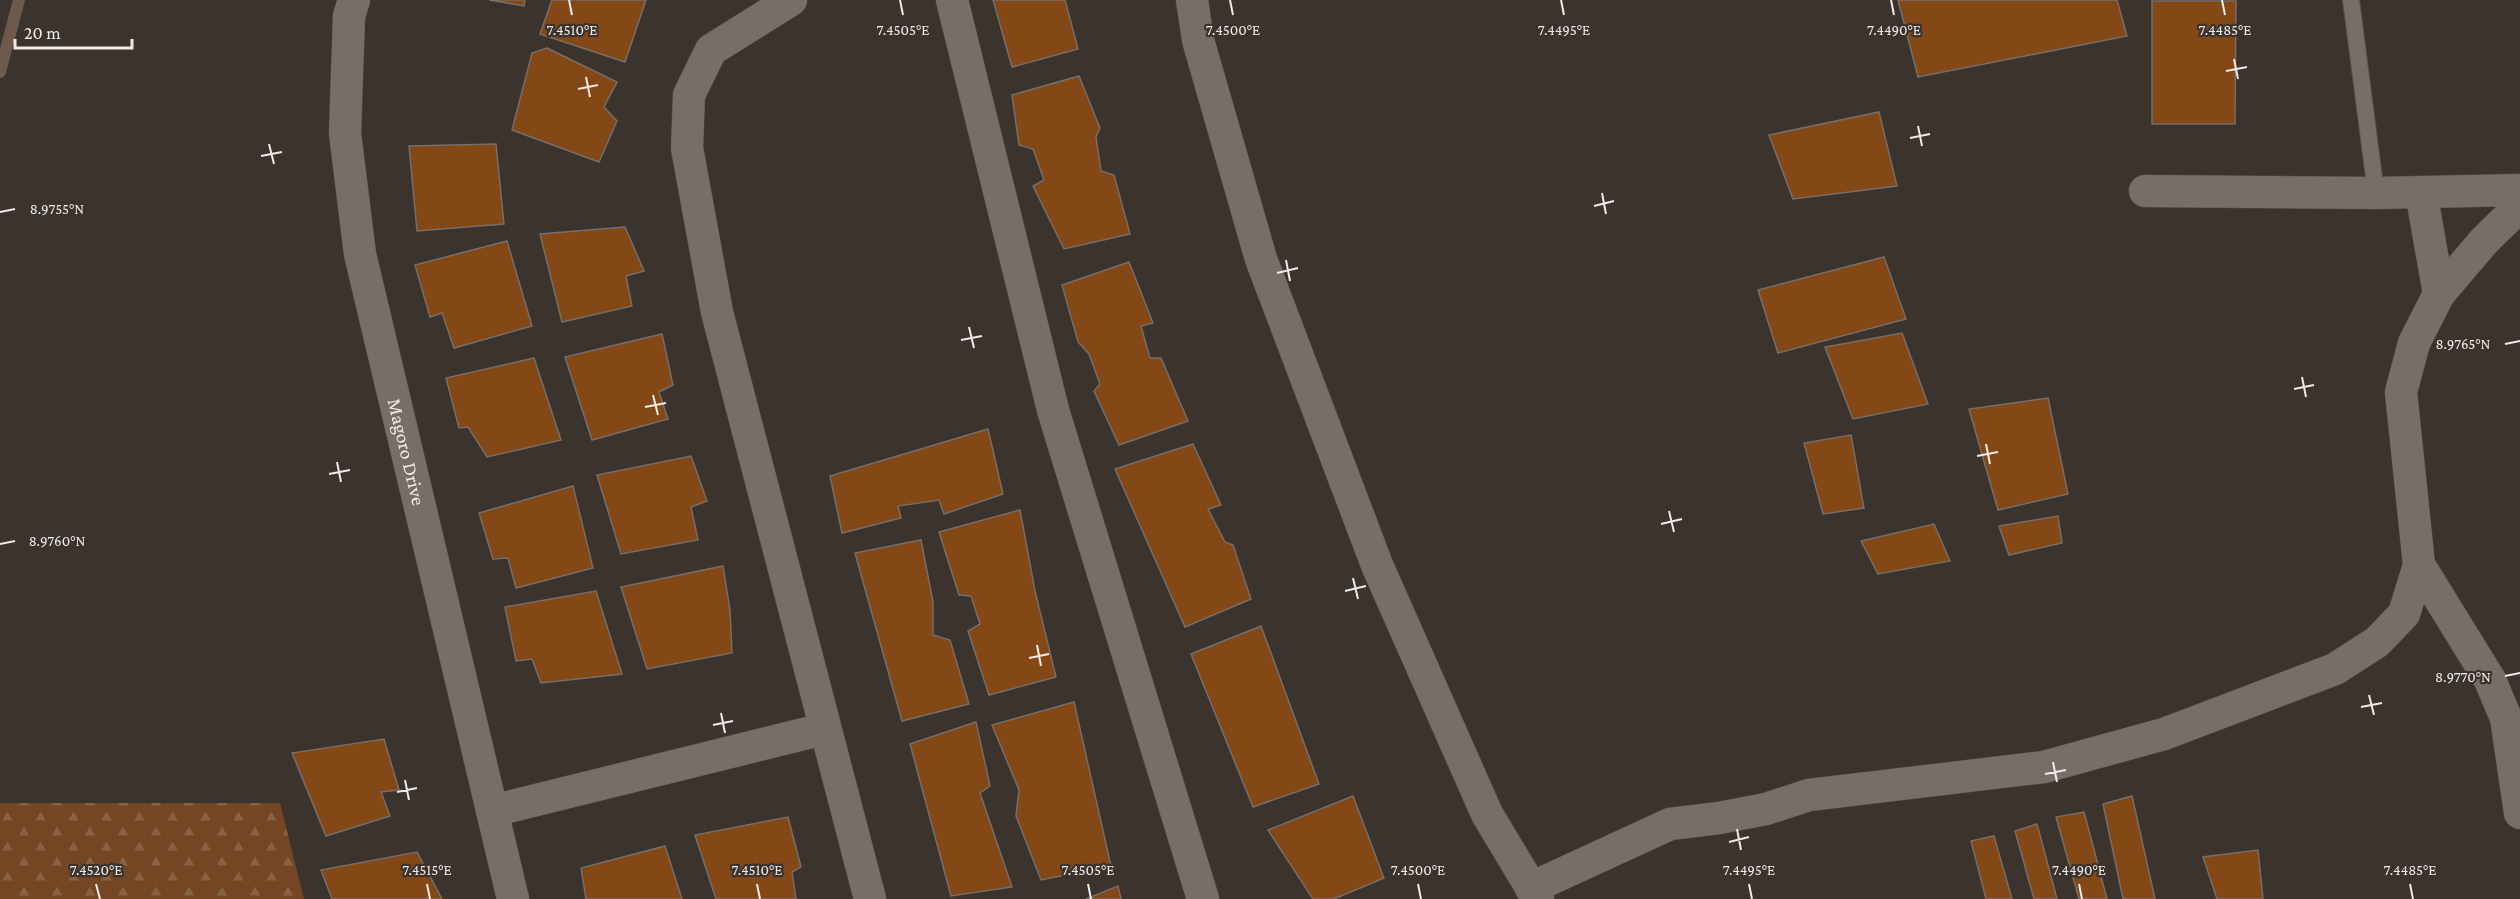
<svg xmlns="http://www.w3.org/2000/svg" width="2520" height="899" viewBox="0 0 2520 899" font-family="'Crimson Pro',serif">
<defs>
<pattern id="forest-firs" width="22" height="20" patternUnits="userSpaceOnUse" patternTransform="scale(1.5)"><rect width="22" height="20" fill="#754623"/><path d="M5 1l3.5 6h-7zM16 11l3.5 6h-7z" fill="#896143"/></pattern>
</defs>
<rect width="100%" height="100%" fill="#3a332e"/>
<path fill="url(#forest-firs)" d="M0 803H280L304 899H0Z"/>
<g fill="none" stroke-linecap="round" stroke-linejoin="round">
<path stroke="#6e5a4c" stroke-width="12" d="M0 72 19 0"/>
</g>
<g fill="#834816" stroke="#766e69" stroke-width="1.5">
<path d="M489 0H525L524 6Z"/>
<path d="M552 0H646L625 62 540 34Z"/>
<path d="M993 0H1065L1078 49 1012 67Z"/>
<path d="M1898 0H2117L2127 36 1918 77Z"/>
<path d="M2152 1H2236L2235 124H2152Z"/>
<path d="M547 48 617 82 604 107 617 121 599 162 512 130 532 53Z"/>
<path d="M1079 76 1100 128 1096 137 1101 171 1114 175 1130 234 1064 249 1033 186 1044 180 1033 149 1019 145 1012 95Z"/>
<path d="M1879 112 1897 186 1793 199 1769 135Z"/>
<path d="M496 144 504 224 417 231 409 146Z"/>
<path d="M625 227 644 271 626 276 632 306 562 322 540 234Z"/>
<path d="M507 241 532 326 454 348 442 313 430 317 415 265Z"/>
<path d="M1884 257 1906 319 1778 353 1758 290Z"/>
<path d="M1129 262 1153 323 1141 326 1150 358H1161L1188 421 1119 445 1094 391 1100 384 1089 354 1078 342 1062 285Z"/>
<path d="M1902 333 1928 404 1853 419 1825 347Z"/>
<path d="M662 334 673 385 659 392 668 419 592 440 565 357Z"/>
<path d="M534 358 561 440 487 457 468 427 459 428 446 378Z"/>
<path d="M2048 398 2068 494 1998 510 1969 409Z"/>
<path d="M988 429 1003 494 944 514 939 500 898 506 901 518 842 533 830 476Z"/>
<path d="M1851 435 1864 508 1823 514 1804 443Z"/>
<path d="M1193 444 1221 505 1208 509 1225 542 1233 545 1251 599 1185 627 1115 469Z"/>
<path d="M691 456 707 501 691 507 698 540 621 554 597 475Z"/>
<path d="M573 486 593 568 516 588 508 558 493 559 479 513Z"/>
<path d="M1020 510 1035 591 1056 677 989 695 968 631 980 624 971 596 959 595 939 532Z"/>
<path d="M2058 516 2062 543 2009 555 1999 526Z"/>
<path d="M1934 524 1950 561 1878 574 1861 541Z"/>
<path d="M921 540 933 602V635L950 640 969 704 902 721 855 553Z"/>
<path d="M723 566 730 610 732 653 647 669 621 587Z"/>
<path d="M596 591 622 674 541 683 532 659 516 661 505 607Z"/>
<path d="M1261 626 1319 784 1253 807 1191 654Z"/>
<path d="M1074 702 1111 866 1041 880 1016 816 1019 790 992 725Z"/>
<path d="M976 722 990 786 980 793 1012 887 951 896 910 744Z"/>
<path d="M384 739 399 790 381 792 390 816 326 836 292 753Z"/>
<path d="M1353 796 1384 878 1334 899H1313L1268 830Z"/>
<path d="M2132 796 2155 899H2123L2103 804Z"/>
<path d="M2084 812 2107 899H2079L2056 817Z"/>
<path d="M788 817 801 867 792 872 796 899H716L695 835Z"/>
<path d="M2037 824 2057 899H2034L2015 831Z"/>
<path d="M1994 836 2012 899H1986L1971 841Z"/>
<path d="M665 846 682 899H586L581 868Z"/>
<path d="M2258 850 2263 899H2217L2203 857Z"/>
<path d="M417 852 442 899H332L321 870Z"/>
<path d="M1118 886 1121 899H1086Z"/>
</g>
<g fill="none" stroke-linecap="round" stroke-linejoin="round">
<g stroke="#57504c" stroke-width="18">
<path id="lane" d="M2351 0 2376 193"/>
</g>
<g stroke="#57504c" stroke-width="33">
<g id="street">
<path id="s1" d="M354 0 349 16 345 133 360 254 513 899"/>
<path d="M791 0 711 50 689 95 687 148 717 312 870 899"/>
<path d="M952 0 1053 410 1203 899"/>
<path d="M1192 0 1198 40 1261 259 1377 565 1487 814 1538 899"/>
<path d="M2145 191 2376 193 2520 190"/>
<path d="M2421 192 2439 294"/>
<path d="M2419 565 2490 680 2506 718 2520 813"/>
<path d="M492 811 824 729"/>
<path d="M1531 888 1670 824 1719 818 1766 809 1809 795 2044 767 2164 734 2335 669 2377 642 2404 614 2419 565 2401 392 2414 343 2439 294 2484 241 2520 206"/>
</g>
</g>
<use href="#lane" stroke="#766e68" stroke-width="16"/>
<use href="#street" stroke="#766e68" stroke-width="32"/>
</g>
<path fill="none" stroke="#efeae7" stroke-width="2" d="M569 0 572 15M900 0 903 15M1230 0 1233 15M1561 0 1564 15M1891 0 1894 15M2222 0 2225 15M2234 59 2238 79M2226 71 2247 67M586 77 590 97M578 89 598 85M1918 126 1922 146M1910 138 1930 134M269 144 274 164M261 156 282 152M1602 193 1606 214M1594 206 1614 201M0 212 15 209M1286 260 1290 281M1277 273 1298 268M969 327 974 348M961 340 982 336M2505 344 2520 341M2302 377 2306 397M2294 389 2314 385M653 395 658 415M645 407 666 403M1986 444 1990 464M1977 456 1998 452M337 462 341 482M329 474 350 470M1669 511 1674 532M1661 524 1682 519M0 544 15 541M1353 578 1358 599M1345 591 1366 586M1037 645 1041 666M1029 658 1049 654M2505 676 2520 673M2369 695 2374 715M2361 707 2382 703M721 713 725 733M713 725 733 721M2053 762 2057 782M2045 774 2066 770M405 780 409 800M397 792 417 788M1737 829 1741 850M1729 842 1749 837M96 884 100 899M427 884 430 899M757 884 760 899M1088 884 1091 899M1418 884 1421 899M1749 884 1752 899M2079 884 2082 899M2410 884 2413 899"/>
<g text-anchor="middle" stroke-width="4.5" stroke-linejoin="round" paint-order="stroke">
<g font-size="20" fill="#efeae7" stroke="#3a332e">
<text dy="7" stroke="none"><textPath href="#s1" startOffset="459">Magoro Drive</textPath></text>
</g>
</g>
<g font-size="15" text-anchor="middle" fill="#efeae7" stroke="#3a332e" stroke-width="4.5" stroke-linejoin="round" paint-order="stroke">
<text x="572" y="35">7.4510°E</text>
<text x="903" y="35">7.4505°E</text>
<text x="1233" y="35">7.4500°E</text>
<text x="1564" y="35">7.4495°E</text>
<text x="1894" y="35">7.4490°E</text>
<text x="2225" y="35">7.4485°E</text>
<text x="57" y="214">8.9755°N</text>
<text x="2463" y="349">8.9765°N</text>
<text x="57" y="546">8.9760°N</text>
<text x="2463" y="682">8.9770°N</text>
<text x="96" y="875">7.4520°E</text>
<text x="427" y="875">7.4515°E</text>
<text x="757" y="875">7.4510°E</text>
<text x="1088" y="875">7.4505°E</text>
<text x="1418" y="875">7.4500°E</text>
<text x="1749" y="875">7.4495°E</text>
<text x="2079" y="875">7.4490°E</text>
<text x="2410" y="875">7.4485°E</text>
</g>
<path d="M15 39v9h117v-9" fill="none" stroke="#efeae7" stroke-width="3"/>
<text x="24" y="39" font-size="18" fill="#efeae7" stroke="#3a332e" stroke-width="4.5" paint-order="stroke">20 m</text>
</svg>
